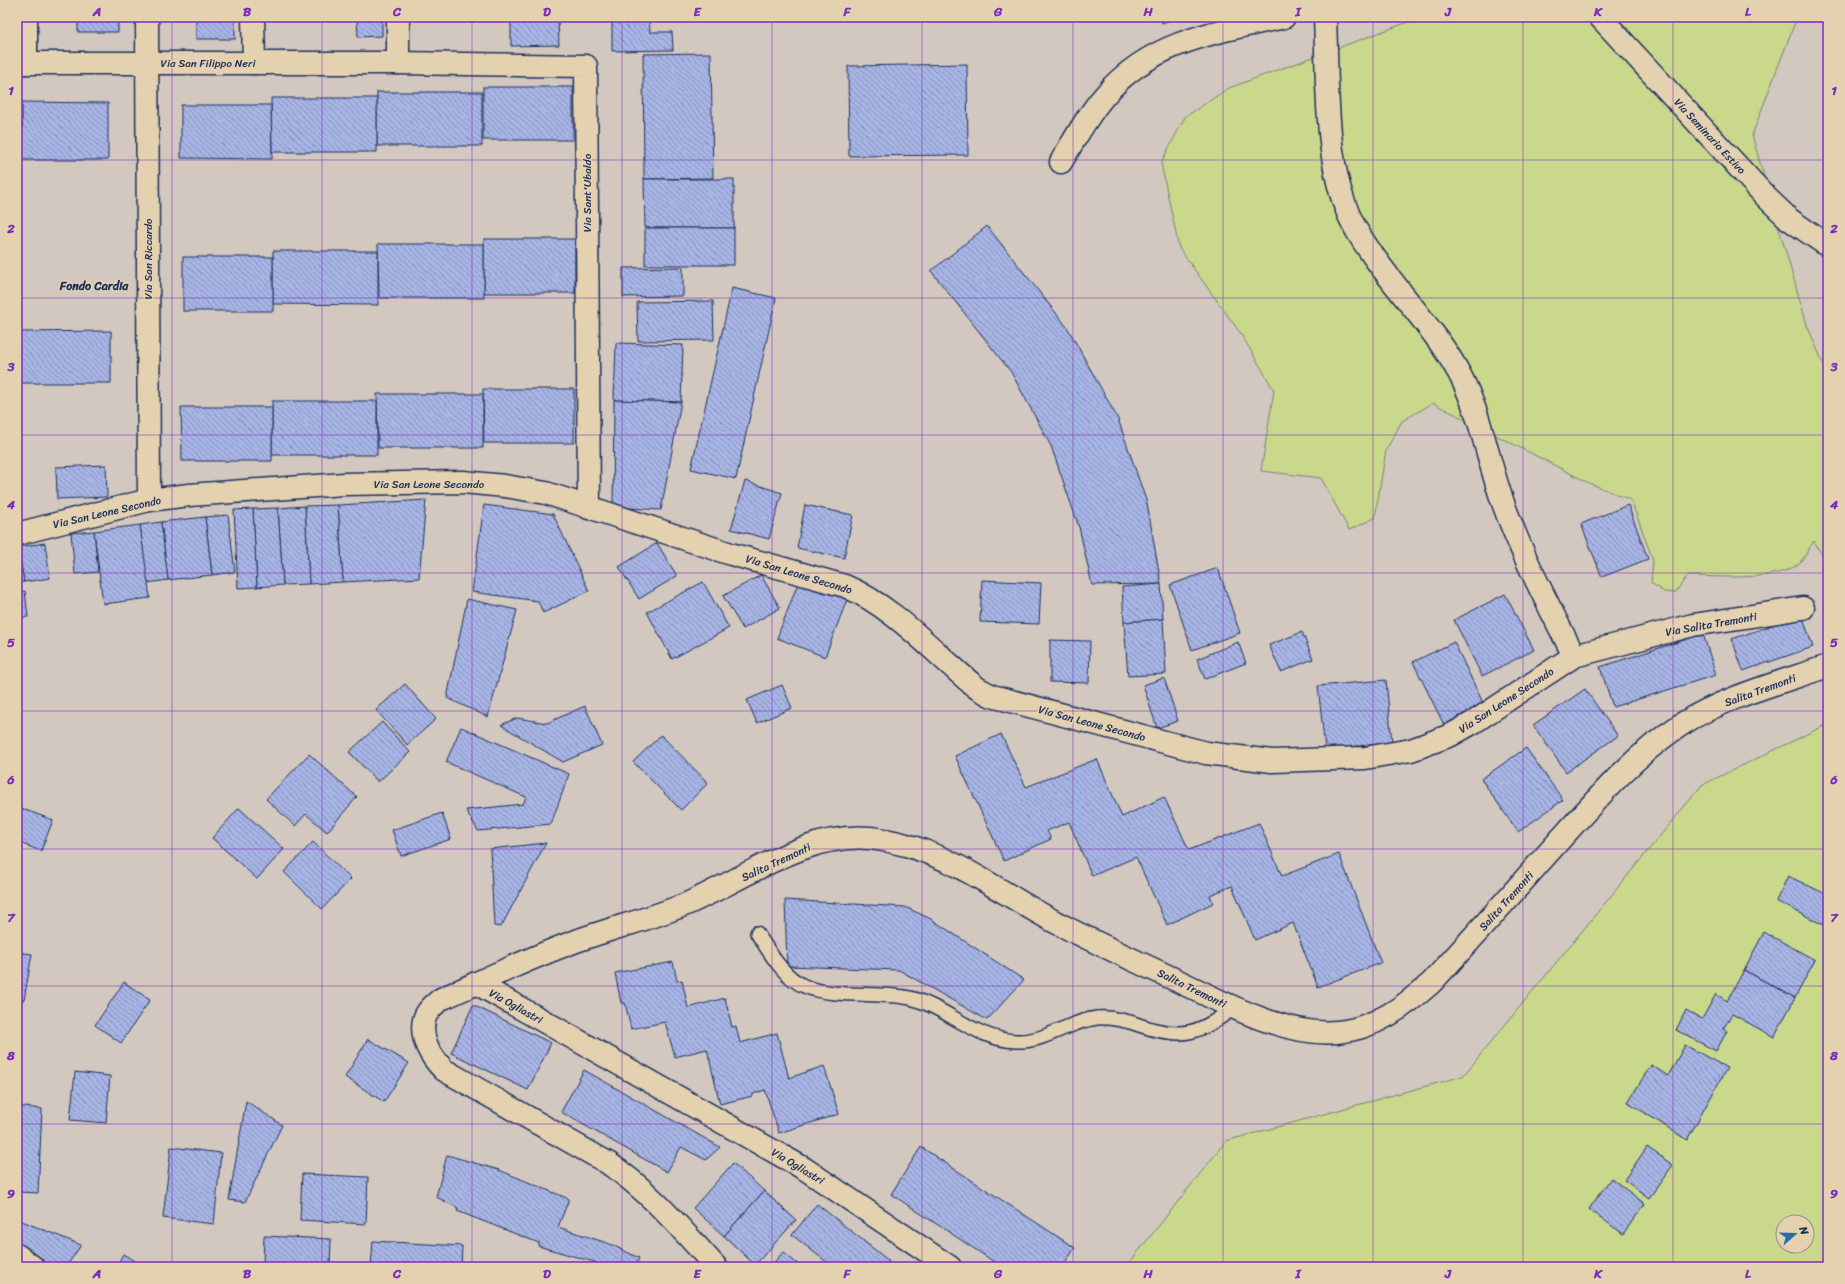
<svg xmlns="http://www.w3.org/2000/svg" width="1845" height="1284" viewBox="0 0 1845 1284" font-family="Sriracha,sans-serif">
<defs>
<pattern id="building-back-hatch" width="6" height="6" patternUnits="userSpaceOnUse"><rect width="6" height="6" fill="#a7b4e4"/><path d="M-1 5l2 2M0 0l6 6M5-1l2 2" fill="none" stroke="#8793bc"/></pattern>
</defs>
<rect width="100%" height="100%" fill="#d2c8bf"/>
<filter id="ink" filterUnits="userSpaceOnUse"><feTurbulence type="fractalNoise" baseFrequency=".025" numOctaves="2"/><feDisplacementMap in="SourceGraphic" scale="8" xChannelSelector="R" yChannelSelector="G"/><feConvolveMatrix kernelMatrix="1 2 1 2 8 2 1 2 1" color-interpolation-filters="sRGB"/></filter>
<g filter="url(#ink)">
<g fill="#cad88b" stroke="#728474" fill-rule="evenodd">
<path d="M1422 17H1797L1752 135 1807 325 1828 375V566L1814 541C1809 548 1804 559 1798 564 1776 582 1715 576 1687 576L1675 593 1664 592 1651 583 1653 560 1631 500 1589 483 1433 403 1402 421 1386 450 1375 518 1349 530 1321 478 1261 471 1274 390 1241 334 1179 248 1161 163 1185 117 1229 88Z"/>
<path d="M1828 724V1267H1126L1226 1141 1463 1076 1702 785ZM1783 1222H1807V1246H1783Z"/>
</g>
<g fill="url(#building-back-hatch)" stroke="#1b2f5e">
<rect x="78" y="17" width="40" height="15"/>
<rect x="196" y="17" width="39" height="22"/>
<path d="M357 17H382V36L358 37Z"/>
<path d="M511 17H558L559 45 511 46Z"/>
<path d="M612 17H649L650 32H672L673 50 612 51Z"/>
<path d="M1160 17H1179L1162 23Z"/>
<path d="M711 53 713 178 644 179 643 54Z"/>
<path d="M967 64 968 155 849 156 848 66Z"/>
<rect x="483" y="87" width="90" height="53"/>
<rect x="377" y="92" width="105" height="54"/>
<path d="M271 98H377V152H272Z"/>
<rect x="17" y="102" width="5" height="58"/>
<path d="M22 102 108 103V160H22Z"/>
<path d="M181 105H271L272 159 181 158Z"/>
<path d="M644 179H734V228H645Z"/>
<path d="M987 226 1067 327 1118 419 1147 503 1161 584 1092 585 1079 527 1051 446 1011 372 931 271Z"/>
<rect x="645" y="228" width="89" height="37"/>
<rect x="484" y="239" width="91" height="54"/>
<path d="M378 244H484V298H379Z"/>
<path d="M273 251H378V305L273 304Z"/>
<rect x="183" y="257" width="90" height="54"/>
<path d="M683 267V296L623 297V268Z"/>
<path d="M732 288 776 298 736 479 691 469Z"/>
<path d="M713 301 714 340 638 341 637 302Z"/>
<path d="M111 331V383H19V332Z"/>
<path d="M17 332H19V383L17 384Z"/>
<path d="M616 343 683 345 681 402 614 400Z"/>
<path d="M483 389H574V443H484Z"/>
<path d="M377 394H483V448H378Z"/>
<path d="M614 400 681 402 661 510 613 507Z"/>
<rect x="272" y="401" width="105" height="54"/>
<path d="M181 407H272V461H182Z"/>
<path d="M106 465 107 497 57 499 56 467Z"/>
<path d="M745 481 782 493 769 539 731 529Z"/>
<path d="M426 500 419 578 343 582 338 505Z"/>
<path d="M338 505 343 582 309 584 305 506Z"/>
<path d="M484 505 553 514 589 591 543 613 538 601 472 592Z"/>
<path d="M805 505 853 515 844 558 797 548Z"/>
<path d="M1628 505 1648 559 1602 577 1581 524Z"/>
<path d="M305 506 309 584 283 585 278 508Z"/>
<path d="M278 508 283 585 257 587 253 509Z"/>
<path d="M253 509 257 587 238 588 234 510Z"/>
<path d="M228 515 235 572 212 575 205 517Z"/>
<path d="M205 517 212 575 168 580 161 522Z"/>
<path d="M161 522 168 580 147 583 140 525Z"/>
<path d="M140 525 150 598 103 604 94 531Z"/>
<path d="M94 531 98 572 75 574 71 533Z"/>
<path d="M45 543 50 578 24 582 18 547Z"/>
<path d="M657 543 677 576 639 599 619 567Z"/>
<path d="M17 547H18L24 582 17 583Z"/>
<path d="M1218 568 1240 633 1192 650 1170 585Z"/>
<path d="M761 575 780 608 743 629 723 596Z"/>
<path d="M800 578 848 597 825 657 777 638Z"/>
<path d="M982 580 1041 583 1039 624 980 622Z"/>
<path d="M703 582 729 628 672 659 647 612Z"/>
<path d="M1161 584 1163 619 1124 622 1122 587Z"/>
<path d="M25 591 28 617 17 618V592Z"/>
<path d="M1505 594 1534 650 1482 676 1454 620Z"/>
<path d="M467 599 517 610 488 717 447 698Z"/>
<path d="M1802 615 1813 647 1743 671 1732 639Z"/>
<path d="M1163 619 1166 674 1128 676 1124 622Z"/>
<path d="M1302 632 1313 659 1281 672 1269 645Z"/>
<path d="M1703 634 1716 675 1613 707 1600 667Z"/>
<path d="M1050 640 1090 641 1089 683 1050 682Z"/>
<path d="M1238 642 1246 663 1205 679 1197 659Z"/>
<path d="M1454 642 1484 705 1444 725 1413 662Z"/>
<path d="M1164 678 1178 721 1157 728 1143 685Z"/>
<path d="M1386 680 1392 743 1325 749 1318 686Z"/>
<path d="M405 684 436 719 407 745 376 710Z"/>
<path d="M782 685 792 708 757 723 747 700Z"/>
<path d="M1585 689 1618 736 1566 772 1533 725Z"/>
<path d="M585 706 602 745 563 762 501 725 517 718 547 723Z"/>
<path d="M382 722 410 752 378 782 349 752Z"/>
<path d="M461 727 569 774 551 824 478 831 466 810 523 804 526 797 446 762Z"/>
<path d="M1001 734 1026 787 1097 759 1122 817 1164 797 1189 850 1259 823 1282 876 1339 854 1381 963 1318 987 1293 923 1255 940 1232 886 1210 895 1213 903 1167 925 1136 857 1092 876 1069 822 1047 831 1051 839 1004 861 955 756Z"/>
<path d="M661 735 708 783 681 810 633 762Z"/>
<path d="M1526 748 1563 800 1518 832 1481 779Z"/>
<path d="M309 754 357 797 327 832 306 814 295 826 266 799Z"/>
<path d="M17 807 53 820 41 851 17 842Z"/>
<path d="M239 808 284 849 257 879 212 838Z"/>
<path d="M442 813 451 839 401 856 392 830Z"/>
<path d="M313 842 351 879 322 909 284 872Z"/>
<path d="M546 843 501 927 494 926 490 849Z"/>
<path d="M1788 876 1828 895V927L1776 901Z"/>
<path d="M785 900 905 907 931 919 1024 980 987 1020 899 970 787 966Z"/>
<path d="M1764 932 1815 960 1795 998 1744 970Z"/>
<path d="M17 952 32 954 24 1000 17 999Z"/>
<path d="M673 962 677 981 682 980 688 1008 725 998 732 1027 736 1026 740 1043 777 1033 789 1078 824 1066 839 1114 779 1133 765 1090 753 1094V1096L720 1104 707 1049 675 1057 665 1022 631 1029 625 1003H621L615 973Z"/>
<path d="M1744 970 1795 998 1774 1037 1732 1014 1723 1029 1727 1031 1716 1051 1676 1030 1686 1010 1702 1019 1716 994 1727 1001Z"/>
<path d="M124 982 150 1000 121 1043 95 1025Z"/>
<path d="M473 1005 551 1043 528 1090 451 1053Z"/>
<path d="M368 1039 409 1063 384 1102 345 1077Z"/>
<path d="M1685 1045 1727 1068 1687 1140 1628 1102 1651 1065 1668 1076Z"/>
<path d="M584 1070 720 1147 706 1160 681 1147 667 1172 561 1112Z"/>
<path d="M75 1072 110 1076 106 1123 70 1120Z"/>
<path d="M246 1101 282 1125 245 1202 229 1200Z"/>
<path d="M17 1106 42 1109 38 1193 17 1192Z"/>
<path d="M171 1147 221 1153 214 1224 163 1218Z"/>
<path d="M921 1147 1075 1248 1062 1267H1002L891 1194Z"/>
<path d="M1647 1147 1673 1165 1649 1198 1624 1180Z"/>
<path d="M447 1155 499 1170 569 1199 558 1227 610 1244 639 1258 635 1267H604L594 1262 538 1246 539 1243 457 1211 458 1208 436 1197Z"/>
<path d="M733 1163 764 1191 724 1236 693 1208Z"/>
<path d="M302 1174 368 1177 366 1224 300 1220Z"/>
<path d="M1611 1178 1645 1204 1623 1234 1589 1209Z"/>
<path d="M764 1191 796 1220 755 1265 724 1236Z"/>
<path d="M817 1204 889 1261 884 1267H833L792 1235Z"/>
<path d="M17 1219 81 1245 66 1267H49L17 1245Z"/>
<path d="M264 1236 331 1239 330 1267H263Z"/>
<path d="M373 1241 462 1246 461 1267H371Z"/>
<path d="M783 1252 801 1267H770Z"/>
<path d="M123 1254 144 1267H116Z"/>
</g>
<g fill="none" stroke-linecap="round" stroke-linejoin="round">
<g stroke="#1b2f5e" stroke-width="16">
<path id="lane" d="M757 933C769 951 783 977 804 986 835 999 878 991 910 998 947 1007 976 1040 1016 1041 1044 1043 1069 1021 1097 1018 1112 1017 1128 1021 1142 1026 1184 1040 1199 1033 1234 1008"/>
</g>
<g stroke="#1b2f5e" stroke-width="25">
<g id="street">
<path d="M26 17V63"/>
<path d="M147 17 149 500"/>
<path d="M253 17 254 63"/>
<path d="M398 17V63"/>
<path d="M1325 17C1328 82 1323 174 1357 231 1386 281 1431 322 1459 373 1480 412 1487 456 1501 497 1520 552 1548 604 1574 656"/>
<path d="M1600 17 1767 198 1789 219 1828 246"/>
<path d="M17 63H398L586 66 589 508"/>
<path d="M1061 162C1075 139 1088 114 1106 94 1151 41 1220 31 1284 17"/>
<path d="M17 534 149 500 189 495 344 484 463 482 505 486 546 493 731 554 845 586C896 608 935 654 977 688L992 696 1206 753 1272 761 1365 758 1411 750 1451 735 1474 722 1574 656 1693 625 1803 608"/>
<path d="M476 983 805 1169 950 1267"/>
<path d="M17 1255 33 1267"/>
<path d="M716 1267C682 1230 650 1191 608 1163L444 1070C431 1057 420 1039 424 1020 426 1011 435 1004 441 999 484 980 527 959 571 943 608 929 647 920 684 905 743 880 805 832 870 838 942 845 999 893 1061 925 1108 949 1156 970 1203 993 1241 1012 1294 1036 1337 1032 1374 1029 1404 1007 1431 983 1474 937 1515 890 1557 843 1596 800 1633 756 1682 724 1722 698 1782 682 1828 666"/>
</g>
</g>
<use href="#lane" stroke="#e4d1af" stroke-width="13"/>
<use href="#street" stroke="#e4d1af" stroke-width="22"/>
</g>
</g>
<path fill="none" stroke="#7b2cbf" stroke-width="1" stroke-opacity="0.55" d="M172 17V1267M322 17V1267M472 17V1267M622 17V1267M772 17V1267M922 17V1267M1073 17V1267M1223 17V1267M1373 17V1267M1523 17V1267M1673 17V1267M17 160H1828M17 298H1828M17 435H1828M17 573H1828M17 711H1828M17 849H1828M17 986H1828M17 1124H1828"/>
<g text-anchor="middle" stroke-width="3" stroke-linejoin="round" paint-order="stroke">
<g font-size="11" fill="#1b2f5e" stroke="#e4d1af">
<text x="208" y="67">Via San Filippo Neri</text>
<text transform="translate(1710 136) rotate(47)" y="4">Via Seminario Estivo</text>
<text transform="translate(587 193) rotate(-90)" y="4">Via Sant'Ubaldo</text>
<text transform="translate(148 259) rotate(-90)" y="4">Via San Riccardo</text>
<text x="429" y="488">Via San Leone Secondo</text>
<text transform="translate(107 512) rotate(-13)" y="4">Via San Leone Secondo</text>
<text transform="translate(799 574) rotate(17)" y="4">Via San Leone Secondo</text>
<text transform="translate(1711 624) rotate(-10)" y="4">Via Salita Tremonti</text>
<text transform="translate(1760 690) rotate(-20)" y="4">Salita Tremonti</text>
<text transform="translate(1506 700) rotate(-33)" y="4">Via San Leone Secondo</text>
<text transform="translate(1092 723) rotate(15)" y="4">Via San Leone Secondo</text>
<text transform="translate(776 862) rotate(-25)" y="4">Salita Tremonti</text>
<text transform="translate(1506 901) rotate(-48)" y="4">Salita Tremonti</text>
<text transform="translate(1192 988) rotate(26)" y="4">Salita Tremonti</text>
<text transform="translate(516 1006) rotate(29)" y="4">Via Ogliastri</text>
<text transform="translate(798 1166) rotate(31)" y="4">Via Ogliastri</text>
</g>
<g font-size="12" font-weight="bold" fill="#1b2f5e" stroke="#e4d1af">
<text x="94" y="290">Fondo Cardia</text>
</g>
</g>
<rect width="1845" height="1284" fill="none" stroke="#e4d1af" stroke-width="44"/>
<g transform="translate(1795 1234) rotate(70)"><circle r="19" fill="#e4d1af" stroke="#94908f"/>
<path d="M0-3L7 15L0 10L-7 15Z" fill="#1f6fb2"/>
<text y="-6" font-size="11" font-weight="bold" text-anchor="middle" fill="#1b2f5e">N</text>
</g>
<rect x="22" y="22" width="1801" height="1240" fill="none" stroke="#7b2cbf" stroke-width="1.5"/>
<g font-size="13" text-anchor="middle" font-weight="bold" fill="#7b2cbf">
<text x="97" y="16">A</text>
<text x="247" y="16">B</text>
<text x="397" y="16">C</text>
<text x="547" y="16">D</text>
<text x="697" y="16">E</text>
<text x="847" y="16">F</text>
<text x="998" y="16">G</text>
<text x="1148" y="16">H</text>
<text x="1298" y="16">I</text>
<text x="1448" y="16">J</text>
<text x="1598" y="16">K</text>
<text x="1748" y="16">L</text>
<text x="11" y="95">1</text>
<text x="1834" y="95">1</text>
<text x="11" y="233">2</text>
<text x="1834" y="233">2</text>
<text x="11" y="371">3</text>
<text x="1834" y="371">3</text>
<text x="11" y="509">4</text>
<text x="1834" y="509">4</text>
<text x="11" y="647">5</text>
<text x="1834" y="647">5</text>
<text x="11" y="784">6</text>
<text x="1834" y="784">6</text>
<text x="11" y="922">7</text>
<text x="1834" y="922">7</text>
<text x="11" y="1060">8</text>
<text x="1834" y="1060">8</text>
<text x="11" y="1198">9</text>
<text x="1834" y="1198">9</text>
<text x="97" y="1278">A</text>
<text x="247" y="1278">B</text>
<text x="397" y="1278">C</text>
<text x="547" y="1278">D</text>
<text x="697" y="1278">E</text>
<text x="847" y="1278">F</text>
<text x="998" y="1278">G</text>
<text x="1148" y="1278">H</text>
<text x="1298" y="1278">I</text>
<text x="1448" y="1278">J</text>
<text x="1598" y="1278">K</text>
<text x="1748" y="1278">L</text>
</g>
</svg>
